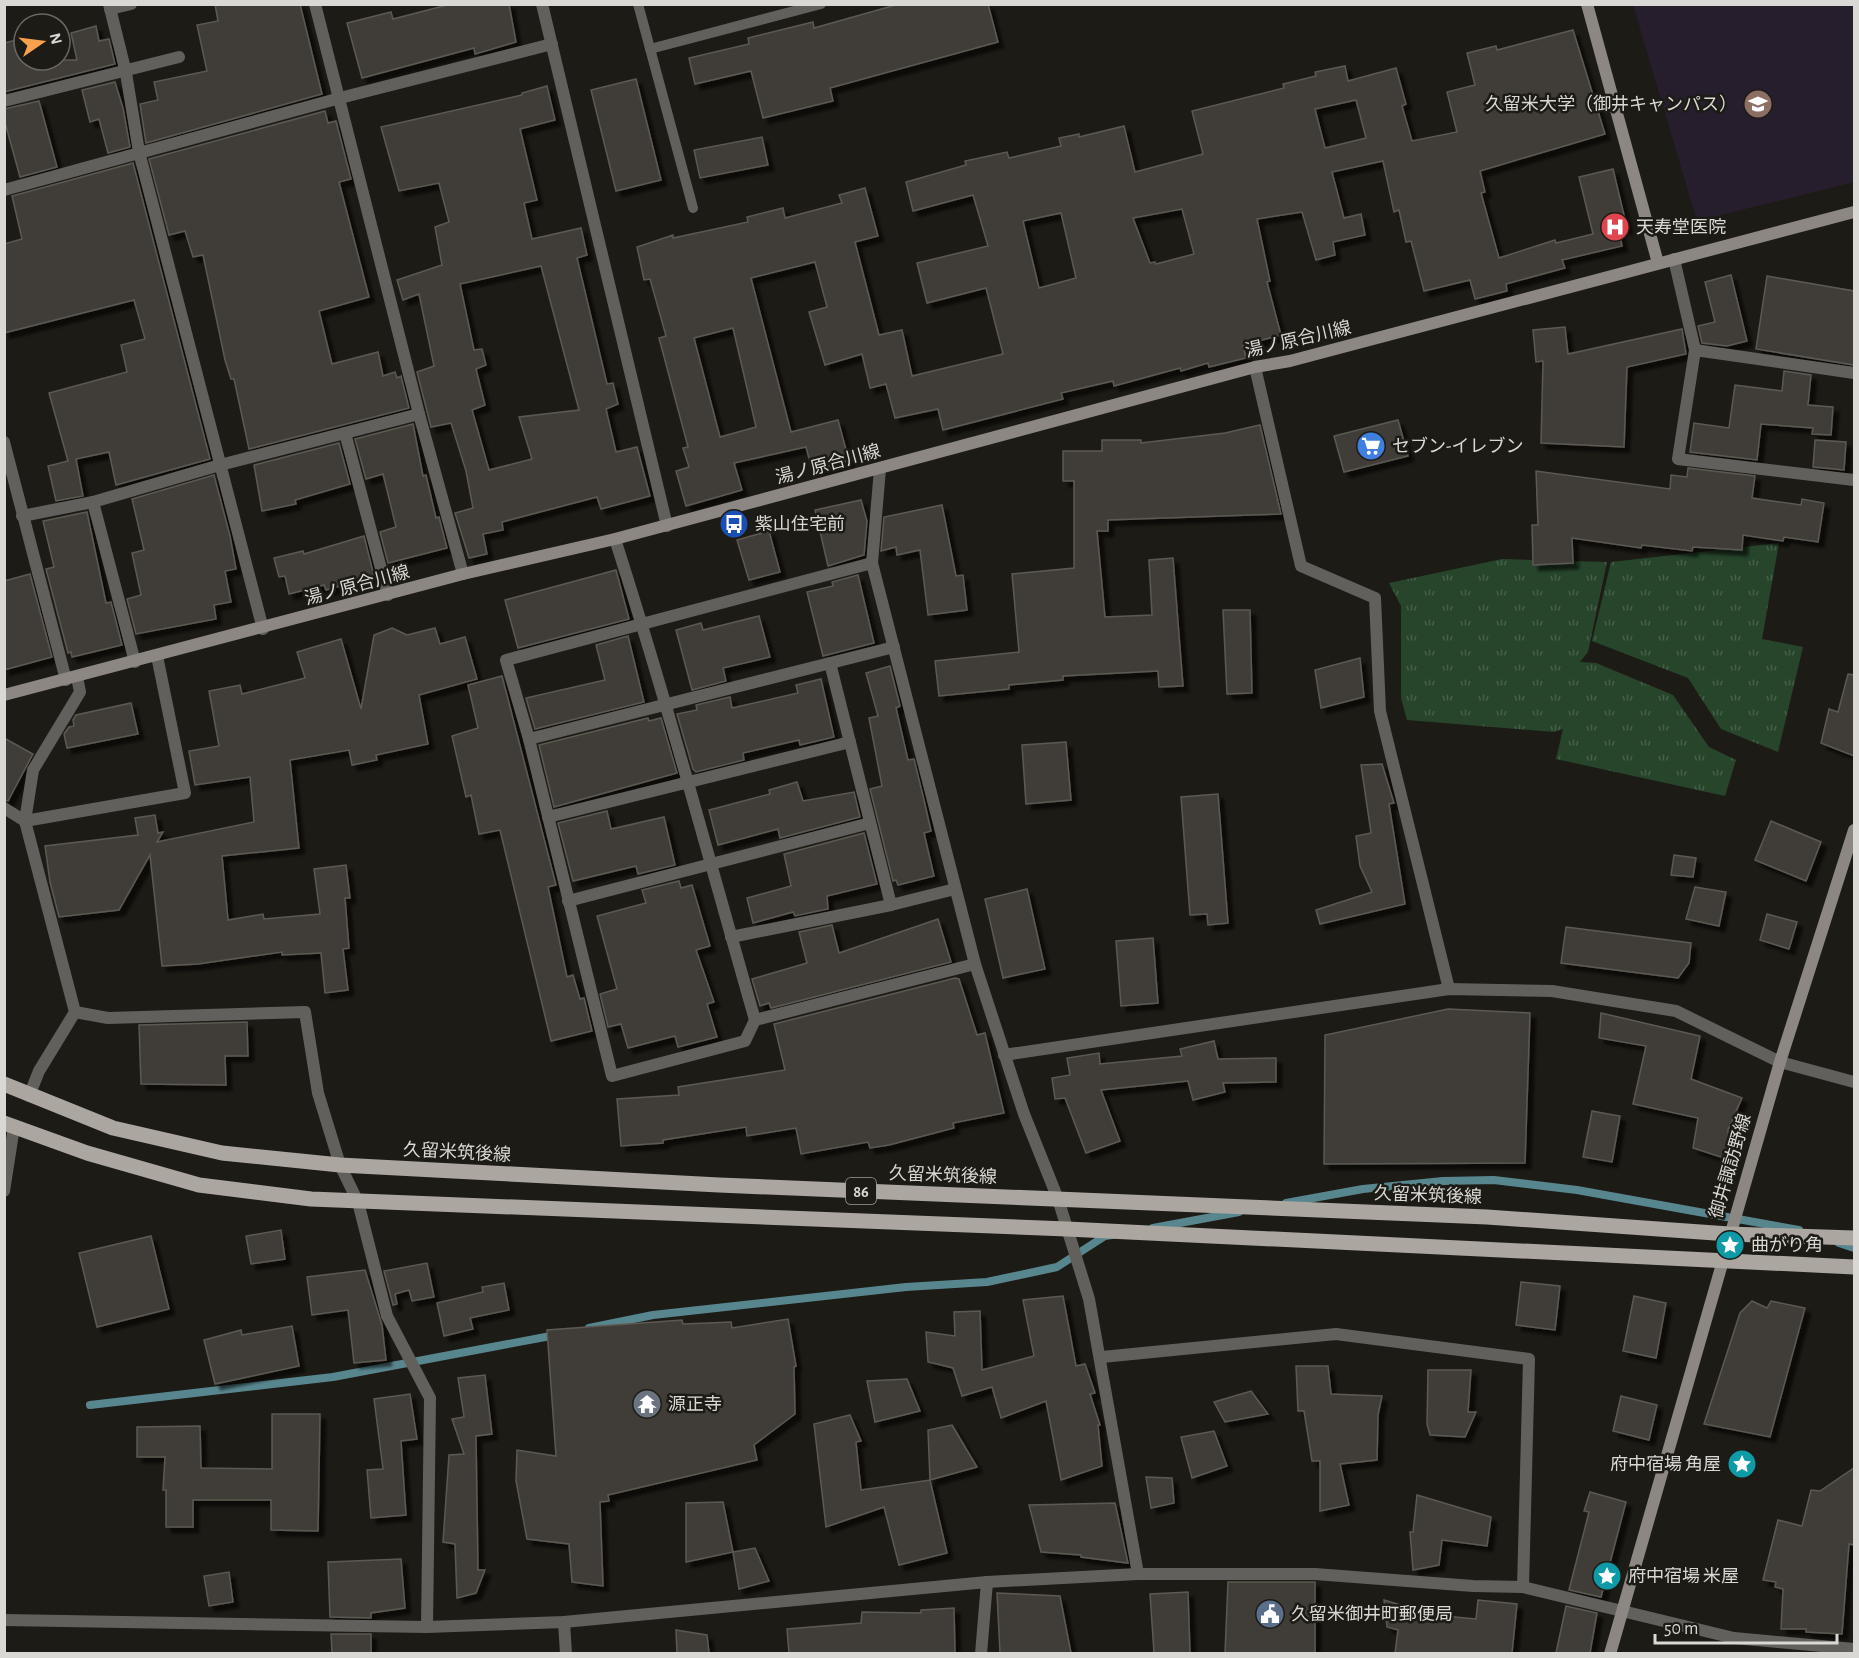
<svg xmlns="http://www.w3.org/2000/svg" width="1859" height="1658" viewBox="0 0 1859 1658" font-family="'Alegreya Sans','Noto Sans JP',sans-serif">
<defs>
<pattern id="grass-tufts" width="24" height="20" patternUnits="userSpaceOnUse" patternTransform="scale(1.5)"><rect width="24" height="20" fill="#26452b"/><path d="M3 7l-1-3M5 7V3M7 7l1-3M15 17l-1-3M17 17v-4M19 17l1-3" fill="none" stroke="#455f49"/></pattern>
<filter id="shadow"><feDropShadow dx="5.5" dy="5.5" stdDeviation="1.5" flood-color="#0009"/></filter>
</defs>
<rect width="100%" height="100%" fill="#1d1b15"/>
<path fill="#271e2d" d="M1633 5H1854V182L1697 221Z"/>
<g fill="url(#grass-tufts)">
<path d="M1779 543 1762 639 1803 647 1778 752 1721 729 1688 678 1592 641 1611 562Z"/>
<path d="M1502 559 1607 562 1588 652 1580 662 1596 663 1673 695 1709 747 1736 760 1725 796 1556 759 1563 729 1554 732 1407 720 1401 698V606L1389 583Z"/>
</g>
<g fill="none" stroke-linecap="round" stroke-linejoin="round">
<g stroke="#58868f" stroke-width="8">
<path d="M1286 1203 1363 1189 1443 1181 1494 1180 1577 1190 1799 1230"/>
<path d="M1153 1228 1239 1212"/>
<path d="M1839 1243 1854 1248"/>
<path d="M589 1328 653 1315 906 1287 987 1282 1057 1267 1105 1236 1112 1235"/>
<path d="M90 1405 333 1377 556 1335"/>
</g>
</g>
<g fill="#413e37" stroke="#5c5952" stroke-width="1.5" fill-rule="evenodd" filter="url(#shadow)">
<path d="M215 4H300L322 94 146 143 140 104 158 100 154 82 207 71 197 25 218 21Z"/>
<path d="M451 4H509L516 42 475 54 474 48 362 78 347 23 391 12 393 19Z"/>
<path d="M899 4H988L998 42 830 88 833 101 763 118 751 71 695 84 689 58 749 44 748 38 813 22 814 28Z"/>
<path d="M96 26 99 41 109 39 115 64 4 92V43L24 38V60H77L71 33Z"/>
<path d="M1573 30 1605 134 1480 171 1485 192 1481 193 1499 258 1555 240 1556 243 1593 234 1579 177 1613 169 1627 228 1619 230 1622 246 1562 260 1565 268 1506 284 1507 291 1475 299 1470 280 1424 291 1411 241 1406 242 1399 210 1394 212 1383 161 1332 172 1344 218 1361 214 1365 235 1333 242 1335 255 1316 260 1302 212 1257 219 1270 281 1267 282 1281 335 1243 345 1246 358 1209 367 1208 363 1181 371 1180 368 1114 386 1113 381 1061 393 1063 399 943 430 938 409 895 418 886 384 870 388 862 354 825 365 809 312 827 307 815 262 751 278 791 432 838 420 849 461 812 470 806 447 734 463 742 490 686 506 676 471 689 467 683 448 688 447 659 338 666 336 650 279 644 280 637 247 673 235V238L748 222 747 217 783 208 785 218 842 203 839 195 865 188 878 236 855 242 879 335 902 330 912 376 1003 354 986 288 927 303 917 263 988 246 973 195 913 211 906 182 966 165 965 161 1007 152 1009 158 1061 146 1059 138 1079 134V137L1124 126 1135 172 1203 154 1192 111 1284 88 1283 84 1316 76 1315 72 1345 66 1348 81 1396 68 1406 104 1402 106 1412 141 1457 132 1447 92 1475 85 1467 53 1496 46 1497 50ZM1356 100 1366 138 1325 148 1315 109ZM1182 209 1194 254 1156 264 1155 262 1150 263 1133 218ZM1061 213 1076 278 1039 288 1023 221ZM733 328 756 427 720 437 694 338Z"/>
<path d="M636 79 661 180 616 191 591 90Z"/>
<path d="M115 82 123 108 130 147 108 153 99 119 90 122 82 90Z"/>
<path d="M547 86 555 120 520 129 537 200 524 203 532 239 581 228 587 255 577 258 607 384 613 383 618 404 606 409 616 452 637 447 650 496 601 509 597 497 502 522 503 530 483 534 487 554 469 558 455 513 473 508 466 471 451 423 431 427 417 372 434 366 419 294 403 300 397 280 442 265 435 227 449 222 439 183 399 191 381 127 522 95V93ZM541 266 579 410 519 417 532 459 489 470 472 410 485 405 476 369 486 365 482 349 474 350 460 284Z"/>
<path d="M39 101 57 167 20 177 4 119V109Z"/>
<path d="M325 111 328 123 336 121 351 179 339 182 369 297 319 311 332 364 378 352 383 376 395 372 397 378 401 376 409 408 249 449 234 379H231L225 360 203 255 193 257 185 231 169 235 149 159Z"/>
<path d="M762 137 768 165 700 178 694 150Z"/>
<path d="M133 163 210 459 116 485 109 452 76 459 83 496 56 501 48 466 68 461 49 393 127 372 121 345 145 339 134 300 4 333V244L22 239 12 196Z"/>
<path d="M1731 275 1747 341 1727 346 1702 343 1698 326 1715 322 1705 282Z"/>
<path d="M1767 276 1854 291V365L1756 349Z"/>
<path d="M1565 327 1568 354 1682 329 1686 354 1627 367 1624 447 1541 443 1543 361 1536 362 1533 330Z"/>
<path d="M1784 371 1811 375 1808 405 1833 407 1831 435 1812 434 1813 428 1761 424 1757 460 1690 452 1694 423 1729 428 1735 385 1782 391Z"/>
<path d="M1398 420 1408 456 1344 472 1334 436Z"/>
<path d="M413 424 423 476 426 475 436 518 439 517 447 548 388 563 380 532 396 527 383 474 366 479 355 439Z"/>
<path d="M1260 425 1281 514 1108 520V531H1097L1105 617 1152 615 1149 560 1173 558 1183 686 1159 687 1158 671 1063 676V680L1009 685V689L939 696 935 661 1019 652 1012 574 1074 568V481H1063V451H1102V440H1141V443L1225 433Z"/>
<path d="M1815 440 1846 442 1844 470 1813 467Z"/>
<path d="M339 443 350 484 295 500 296 504 262 511 254 465Z"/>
<path d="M1688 468 1755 476 1752 498 1801 505 1802 499 1824 503 1818 542 1784 537 1783 541 1743 535 1742 550 1693 547 1692 551 1642 545 1641 548 1572 538 1573 563 1533 565 1532 525H1538L1536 471 1670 489 1671 475 1687 477Z"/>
<path d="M214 475 230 536 236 569 225 571 231 602 214 605 216 619 136 634 127 599 141 595 132 553 144 550 132 499Z"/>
<path d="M861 500 867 521 864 555 828 566 815 510Z"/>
<path d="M942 505 956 576 963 575 967 610 928 615 920 550 897 555 896 547 881 551 884 517Z"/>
<path d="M87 512 106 603 111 602 122 645 72 657 71 652 68 653 46 569 54 567 43 521Z"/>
<path d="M769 531 780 572 749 580 737 540Z"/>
<path d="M364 536 374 576 326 590 324 585 289 594 285 576 279 577 274 558 303 551 304 554Z"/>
<path d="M616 570 629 619 518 648 505 600Z"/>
<path d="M30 574 52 657 4 670V581Z"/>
<path d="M858 575 874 643 823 656 807 592 833 586 832 582Z"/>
<path d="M1223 610H1250L1252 693 1227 694Z"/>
<path d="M759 616 770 657 723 668 726 681 692 690 676 630 701 623 703 630Z"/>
<path d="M392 628 407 635 435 628 440 644 465 637 477 679 419 695 428 744 376 755 377 760 352 765 349 750 290 760 299 848 222 856 228 920 263 914 264 919 320 914 314 869 346 865 350 898H345L349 948 343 949 348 990 325 993 321 953 282 955V952L198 964 162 966 150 855 119 910 59 917 50 882 45 846 138 835 135 818 155 815 158 833 163 832 157 842 254 822 250 777 195 785 189 751 219 746 209 691 240 685 242 694 305 678 297 652 341 639 361 709 374 635Z"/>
<path d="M628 636 644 702 535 729 526 698 605 680 596 645Z"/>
<path d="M1360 658 1364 697 1321 708 1315 670Z"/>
<path d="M890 666 900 706 896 708 908 760 914 759 924 800 931 831 924 833 934 876 898 885 896 880 893 881 870 789 882 786 869 718 878 716 866 673Z"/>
<path d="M1848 674 1854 675V756L1821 743 1829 709 1838 712Z"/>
<path d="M502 676 556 885 548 887 567 977 573 975 580 999 584 998 592 1031 551 1041 500 830 479 834 471 795 466 797 452 736 478 728 468 685Z"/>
<path d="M821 679 834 737 800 745 799 740 743 753 744 760 696 772 693 769 677 714 697 710 696 705 730 697 732 708 798 693 796 685Z"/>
<path d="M131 703 138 734 67 748 64 734 69 727 74 726 73 720 76 715Z"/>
<path d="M648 718 649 721 661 718 677 773 554 807 539 745Z"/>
<path d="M4 738 33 754 8 801 4 800Z"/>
<path d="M1066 742 1071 800 1026 804 1022 745Z"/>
<path d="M1382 764 1394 803 1389 804 1405 904 1320 924 1316 910 1372 892 1360 866 1356 836 1371 833 1361 765Z"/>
<path d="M797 782 803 801 854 792 860 817 780 838 778 829 718 845 709 810 770 794 769 790Z"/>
<path d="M1218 794 1228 923 1208 925 1207 914 1190 915 1181 797Z"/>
<path d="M607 811 611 829 664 817 675 865 638 874 636 866 573 881 558 823Z"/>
<path d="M1771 821 1821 842 1806 881 1755 860Z"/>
<path d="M864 833 877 884 827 896 828 909 795 916 793 912 753 923 747 898 791 886 784 854Z"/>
<path d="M1674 855 1696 858 1693 877 1671 875Z"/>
<path d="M679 881 681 888 692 885 710 946 696 950 714 1002 707 1004 717 1037 678 1047 675 1036 628 1048 621 1024 608 1027 600 994 617 989 597 916 646 903 642 890Z"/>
<path d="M1695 887 1726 892 1719 926 1686 919Z"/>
<path d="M1027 889 1045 969 1003 978 985 899Z"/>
<path d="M1767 914 1797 922 1789 949 1760 940Z"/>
<path d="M938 919 951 962 771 1008 769 1003 760 1006 752 979 807 963 799 932 832 925 839 953Z"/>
<path d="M1566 927 1691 943 1689 963 1678 978 1561 963Z"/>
<path d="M1153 938 1158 1003 1121 1006 1116 941Z"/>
<path d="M955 978 959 979 977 1035 985 1033 1004 1113 953 1123 954 1128 889 1145 870 1148 868 1142 801 1154 796 1128 747 1136 746 1127 663 1140V1143L621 1146 617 1099 679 1095 678 1087 785 1070 774 1024Z"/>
<path d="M1448 1009 1530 1013 1525 1163 1324 1164 1325 1035Z"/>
<path d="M1601 1013 1700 1036 1691 1079 1742 1098 1728 1130 1730 1160 1693 1148 1698 1118 1633 1104 1646 1046 1599 1038Z"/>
<path d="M247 1022 248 1056H225L226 1085 141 1084 139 1025Z"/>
<path d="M1214 1041 1218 1059 1276 1058V1082L1223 1083 1225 1092 1193 1100 1188 1081 1101 1090 1120 1141 1086 1153 1065 1098 1055 1099 1052 1078 1070 1075 1067 1058 1099 1053 1100 1064 1182 1056 1180 1049Z"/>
<path d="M1592 1111 1620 1116 1612 1162 1583 1157Z"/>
<path d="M281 1230 285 1259 251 1264 246 1236Z"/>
<path d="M151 1236 169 1309 97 1327 79 1253Z"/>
<path d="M427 1263 434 1297 412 1301 409 1290 395 1294 397 1304 393 1305 384 1271Z"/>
<path d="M365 1270 382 1325 386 1360 354 1363 348 1310 312 1315 307 1277Z"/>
<path d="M1521 1282 1560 1286 1555 1330 1516 1325Z"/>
<path d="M504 1283 509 1310 470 1318 473 1329 444 1336 437 1303 483 1292 482 1287Z"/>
<path d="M1063 1296 1076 1366 1085 1364 1095 1393 1090 1394 1100 1425H1098L1102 1466 1061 1480 1046 1401 1001 1418 992 1387 962 1396 953 1368 928 1362 926 1332 955 1336 954 1312 980 1311 982 1370 1034 1356 1023 1300Z"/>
<path d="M1634 1296 1666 1303 1656 1358 1623 1351Z"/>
<path d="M1752 1301 1767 1308 1771 1301 1805 1308 1770 1437 1704 1424 1740 1313Z"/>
<path d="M788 1319 796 1366 794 1367 795 1414 754 1445 757 1460 608 1495 609 1501 600 1502 603 1586 572 1582 569 1544 527 1539 516 1481 517 1450 556 1456 547 1330 682 1320 683 1324 731 1322 732 1328Z"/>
<path d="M292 1326 299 1366 215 1384 204 1340 241 1330 242 1335Z"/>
<path d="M1296 1366H1328L1331 1394 1382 1396 1378 1415 1377 1460 1340 1464 1349 1505 1320 1511V1461H1312L1304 1411H1298Z"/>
<path d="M1428 1370H1471L1468 1412H1476L1465 1437 1430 1435 1427 1424Z"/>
<path d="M485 1375 492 1434 476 1436 478 1570H485L476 1593 457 1598 455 1544 443 1542 449 1455 464 1454 452 1419 464 1417 458 1378Z"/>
<path d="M907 1379 920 1411 875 1422 867 1381Z"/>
<path d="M1251 1391 1268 1414 1225 1422 1214 1402Z"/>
<path d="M410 1394 417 1439 401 1441 406 1515 371 1518 367 1470 383 1469 374 1399Z"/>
<path d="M1621 1396 1657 1405 1649 1440 1613 1431Z"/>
<path d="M272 1414H320L318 1531 271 1530V1500H193V1527H166V1490H163L165 1457H137V1427L200 1426 201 1468 272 1469Z"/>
<path d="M850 1415 861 1441 856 1442 861 1490 930 1480 947 1553 899 1565 884 1507 826 1527 814 1424Z"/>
<path d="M952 1425 977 1467 930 1480 928 1430Z"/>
<path d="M1214 1431 1227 1466 1192 1478 1181 1437Z"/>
<path d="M1854 1468V1545L1849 1544 1842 1634 1806 1632V1629H1781L1783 1589 1775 1587 1776 1582 1763 1580 1778 1520 1802 1526 1811 1490 1820 1491Z"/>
<path d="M1146 1477 1172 1478 1174 1503 1151 1508Z"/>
<path d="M1590 1492 1626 1502 1601 1597 1569 1590 1589 1512 1584 1511Z"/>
<path d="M1417 1495 1491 1517 1487 1546 1442 1540 1439 1565 1413 1570 1410 1532H1413Z"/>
<path d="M723 1502 733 1552 686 1562V1503Z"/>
<path d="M1115 1503 1128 1563 1081 1557V1555L1041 1552 1029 1505Z"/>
<path d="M755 1548 769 1581 739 1589 733 1552Z"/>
<path d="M401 1559 405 1608 371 1613V1618L330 1617 328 1562Z"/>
<path d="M229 1572 233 1602 209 1606 204 1576Z"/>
<path d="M1228 1582H1315V1653H1225Z"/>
<path d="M1188 1592 1190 1653H1154L1150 1594Z"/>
<path d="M997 1593 1060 1596 1071 1653H1000Z"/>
<path d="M1384 1600 1434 1615 1476 1619 1478 1600 1517 1604 1512 1653H1395L1398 1630 1387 1627Z"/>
<path d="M1566 1606 1597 1613 1590 1653H1556Z"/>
<path d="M954 1608 955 1653H789L787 1629 861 1623 862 1612 921 1613V1610Z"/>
<path d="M676 1630 707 1635 709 1653H677Z"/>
<path d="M331 1634H371V1653H332Z"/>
</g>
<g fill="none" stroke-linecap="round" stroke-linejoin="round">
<g stroke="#62605d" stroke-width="10">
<path d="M638 4 693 208"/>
<path d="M650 49 821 4"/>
</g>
<g stroke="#62605d" stroke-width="12">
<path d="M109 4 126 73 139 152 263 629"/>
<path d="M315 4 419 414 463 574"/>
<path d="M542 4 667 526"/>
<path d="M110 9 131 4"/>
<path d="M4 101 179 57"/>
<path d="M4 190 340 98 552 44"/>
<path d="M1674 259 1695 350"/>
<path d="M1255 367 1301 566 1375 598 1380 711 1449 989"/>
<path d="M1854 373 1695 350 1678 459 1854 480"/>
<path d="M345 433 388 595"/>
<path d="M4 442 66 680"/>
<path d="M880 469 872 563 975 964 1024 1114 1058 1199 1089 1299 1138 1574"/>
<path d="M93 502 135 662"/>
<path d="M22 516 93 502 220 465 419 414"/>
<path d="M615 539C666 698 709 859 755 1020L745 1041 612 1076 529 739 506 660 872 563"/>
<path d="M830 663 891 905 955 889"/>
<path d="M529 739 894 647"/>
<path d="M4 808 25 821 33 770 80 692 77 677"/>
<path d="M548 817 850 742"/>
<path d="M568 901 870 823"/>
<path d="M731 937 891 905"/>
<path d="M75 1012 108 1018 305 1012 318 1093 340 1165 358 1202 387 1316 430 1398 427 1627"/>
<path d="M755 1020 975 964"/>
<path d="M1004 1055 1449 989 1552 991 1676 1011 1780 1062 1854 1082"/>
<path d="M29 1096 39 1071 75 1012 25 821 185 793 157 656"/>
<path d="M4 1191 14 1127"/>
<path d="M1102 1357 1336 1334 1529 1359 1523 1587"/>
<path d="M4 1620 427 1627 564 1622 987 1582 1138 1574H1315L1473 1586 1523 1587 1734 1638 1854 1649"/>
<path d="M564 1622 566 1654"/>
<path d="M981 1654 987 1582"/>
</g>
<g stroke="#8c8783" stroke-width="12">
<path d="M1587 4 1658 263"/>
<path d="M4 695 463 574 615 539 1255 367 1290 361 1854 212"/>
<path d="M1610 1654 1780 1062 1854 830"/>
</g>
<g stroke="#aba6a0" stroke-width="15">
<path d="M4 1084 113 1128 222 1153 340 1165 719 1185 1487 1217 1729 1234 1854 1238"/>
<path d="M4 1123 87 1153 199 1185 311 1199 1067 1229 1854 1267"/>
</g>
</g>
<defs>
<g id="university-disc" transform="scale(1.5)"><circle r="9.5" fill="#8d6e63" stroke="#1d1b15"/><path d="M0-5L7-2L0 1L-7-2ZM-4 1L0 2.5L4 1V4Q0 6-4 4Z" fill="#fff"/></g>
<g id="hospital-disc" transform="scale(1.5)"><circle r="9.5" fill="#e0444e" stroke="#1d1b15"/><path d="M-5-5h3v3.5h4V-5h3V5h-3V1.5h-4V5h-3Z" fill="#fff"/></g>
<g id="supermarket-disc" transform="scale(1.5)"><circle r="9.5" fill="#3f7fe0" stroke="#1d1b15"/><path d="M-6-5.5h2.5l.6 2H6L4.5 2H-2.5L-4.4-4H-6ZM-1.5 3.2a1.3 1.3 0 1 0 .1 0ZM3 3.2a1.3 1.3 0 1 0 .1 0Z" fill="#fff"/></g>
<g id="bus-disc" transform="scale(1.5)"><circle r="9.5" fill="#1a4fb4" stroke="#1d1b15"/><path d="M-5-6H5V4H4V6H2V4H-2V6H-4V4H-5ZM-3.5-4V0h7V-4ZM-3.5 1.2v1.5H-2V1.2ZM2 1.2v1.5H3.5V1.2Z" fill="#fff"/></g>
<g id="sight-disc" transform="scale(1.5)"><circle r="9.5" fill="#0f9aa8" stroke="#1d1b15"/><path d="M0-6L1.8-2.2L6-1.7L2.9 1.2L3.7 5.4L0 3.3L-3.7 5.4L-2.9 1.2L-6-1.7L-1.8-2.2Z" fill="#fff"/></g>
<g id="temple-disc" transform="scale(1.5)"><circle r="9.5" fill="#6b7280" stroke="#1d1b15"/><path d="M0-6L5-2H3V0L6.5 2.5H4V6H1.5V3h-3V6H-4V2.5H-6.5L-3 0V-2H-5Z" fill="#fff"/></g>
<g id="civic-disc" transform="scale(1.5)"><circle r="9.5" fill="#5c6f8a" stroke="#1d1b15"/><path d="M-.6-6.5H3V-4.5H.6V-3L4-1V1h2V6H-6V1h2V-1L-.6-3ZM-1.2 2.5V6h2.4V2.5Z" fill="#fff"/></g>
</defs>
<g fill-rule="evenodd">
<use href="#university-disc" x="1758" y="104"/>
<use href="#hospital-disc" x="1615" y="227"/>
<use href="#supermarket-disc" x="1371" y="446"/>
<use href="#bus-disc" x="734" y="524"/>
<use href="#sight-disc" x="1730" y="1245"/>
<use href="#temple-disc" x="647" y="1404"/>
<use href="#sight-disc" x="1742" y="1464"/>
<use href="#sight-disc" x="1607" y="1576"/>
<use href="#civic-disc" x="1270" y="1614"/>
</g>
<g text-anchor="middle" stroke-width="5" stroke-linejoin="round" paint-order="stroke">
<rect fill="#1d1b15" stroke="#a19f9b" stroke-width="1.5" x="846" y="1178" width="30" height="26" rx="4.5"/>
<g font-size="16" font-weight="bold" fill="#dad8d4">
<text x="861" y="1197">86</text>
</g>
<g font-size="18" fill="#dad8d4" stroke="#1d1b15" text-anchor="start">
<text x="1737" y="110" text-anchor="end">久留米大学（御井キャンパス）</text>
<text x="1636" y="233">天寿堂医院</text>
<text x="1392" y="452">セブン-イレブン</text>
<text x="755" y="530">紫山住宅前</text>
<text x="1751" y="1251">曲がり角</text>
<text x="668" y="1410">源正寺</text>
<text x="1721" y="1470" text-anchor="end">府中宿場 角屋</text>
<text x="1628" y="1582">府中宿場 米屋</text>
<text x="1291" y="1620">久留米御井町郵便局</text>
</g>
<g font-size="18" fill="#dad8d4" stroke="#1d1b15">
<text transform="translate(1298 339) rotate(-13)" y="6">湯ノ原合川線</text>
<text transform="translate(828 464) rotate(-15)" y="6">湯ノ原合川線</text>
<text transform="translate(357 585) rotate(-15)" y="6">湯ノ原合川線</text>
<text transform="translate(457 1152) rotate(3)" y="6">久留米筑後線</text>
<text transform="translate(1730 1166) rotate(-74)" y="6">御井諏訪野線</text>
<text transform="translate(943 1175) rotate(2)" y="6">久留米筑後線</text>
<text transform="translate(1428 1195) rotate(2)" y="6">久留米筑後線</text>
</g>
</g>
<rect width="1859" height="1658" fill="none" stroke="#dad8d4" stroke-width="12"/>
<g transform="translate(42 42) rotate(76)"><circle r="28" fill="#1d1b15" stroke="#696761" stroke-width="1.5"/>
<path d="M0-4.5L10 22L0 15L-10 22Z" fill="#f8a04b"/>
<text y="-9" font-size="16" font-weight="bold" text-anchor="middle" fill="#dad8d4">N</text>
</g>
<path d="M1655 1634v9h182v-9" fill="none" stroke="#dad8d4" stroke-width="3"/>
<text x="1664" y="1634" font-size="18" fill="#dad8d4" stroke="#1d1b15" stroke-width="4.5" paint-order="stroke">50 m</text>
</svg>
